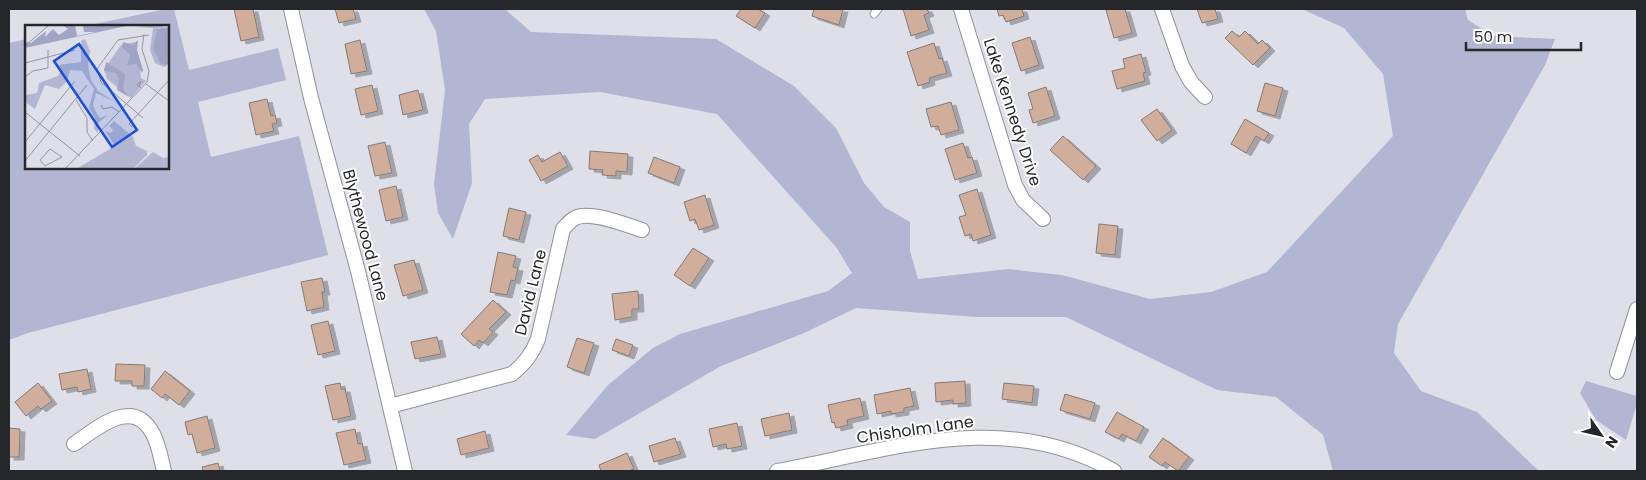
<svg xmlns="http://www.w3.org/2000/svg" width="1646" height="480" viewBox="0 0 1646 480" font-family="Poppins,sans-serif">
<defs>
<filter id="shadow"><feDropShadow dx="5" dy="3" stdDeviation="0" flood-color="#0004"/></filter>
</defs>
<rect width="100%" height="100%" fill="#dedfe9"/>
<g fill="#b2b6d2">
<path d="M165 9H174L189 70 278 48 286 80 198 102 211 157 299 136 328 255 28 333 9 340V43L26 39V168H168V26H86Z"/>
<path d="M424 9H505L531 32 716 39 794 86 836 128 864 183 884 207 910 222V251L918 279 1008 269 1062 275 1150 299 1211 292 1267 272 1393 136 1383 74 1344 28 1302 9H1465L1468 20 1493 36 1555 39 1545 65 1398 324 1394 353 1421 391 1477 412 1539 471H1333L1323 435 1276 397 1217 390 1066 317H977L856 308 804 333 721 366 595 439 566 435 608 385 653 348 680 334 828 291 852 273 836 247 717 114 600 92 485 99 469 124 472 183 453 239 438 213 434 184 445 90 436 31Z"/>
<path d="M1586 381 1637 396V403L1626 440 1596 420 1580 393Z"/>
</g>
<g fill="#d1ae9c" stroke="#837a75" filter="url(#shadow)">
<path d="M234 9H253L259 37 241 41Z"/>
<path d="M335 9H353L356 19 339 23Z"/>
<path d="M741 9H758L765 13 755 28 736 16Z"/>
<path d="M814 9H843L839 25 812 16Z"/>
<path d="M903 9H927L929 13 924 15 929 30 911 36Z"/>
<path d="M997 9H1022L1024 16 1006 22 1003 15 999 16Z"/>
<path d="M1110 9H1125L1132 33 1114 38 1106 10Z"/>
<path d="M1197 9H1215L1218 19 1202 23Z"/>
<path d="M1232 31 1239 37 1245 31 1258 44 1262 40 1270 48 1253 65 1225 38Z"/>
<path d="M1030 37 1039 65 1021 71 1012 43Z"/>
<path d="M360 40 367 71 351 74 345 44Z"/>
<path d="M934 43 939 59 942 58 947 73 929 78 930 82 918 86 907 52Z"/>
<path d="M1141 54 1146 72 1143 73 1145 81 1117 89 1112 71 1125 68 1123 59Z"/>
<path d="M1265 83 1283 88 1275 116 1257 111Z"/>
<path d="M372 85 378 111 361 115 355 89Z"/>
<path d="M1046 87 1055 116 1033 123 1029 110 1033 109 1028 93Z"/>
<path d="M418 90 423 110 403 115 399 95Z"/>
<path d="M267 99 271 116 275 115 277 123 272 124 274 131 256 135 249 103Z"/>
<path d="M951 102 959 130 941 135 938 126 931 127 926 109Z"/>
<path d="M1157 109 1172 130 1157 141 1141 120Z"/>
<path d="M1245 119 1269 133 1264 141 1256 136 1246 153 1231 144Z"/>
<path d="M1063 136 1096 166 1083 180 1050 150Z"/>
<path d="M385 142 392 173 375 176 368 146Z"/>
<path d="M963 143 968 158 972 157 977 173 955 180 945 149Z"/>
<path d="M590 151 628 154 627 172 616 171V176L602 175 603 170 589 169Z"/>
<path d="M560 152 568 166 541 181 529 160 538 155 542 162Z"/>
<path d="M654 157 680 167 674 183 648 173Z"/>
<path d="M396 186 403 217 386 221 379 190Z"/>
<path d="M977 189 991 235 973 241 971 234 965 236 959 217 966 215 959 195Z"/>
<path d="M705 195 714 225 699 230 695 219 690 221 684 202Z"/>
<path d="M509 208 526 212 519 240 503 236Z"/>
<path d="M1099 224 1118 226 1115 255 1096 253Z"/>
<path d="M693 248 709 258 690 286 674 275Z"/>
<path d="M498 252 516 256 513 267 518 268 515 281 511 280 507 295 490 292Z"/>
<path d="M414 260 423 290 403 296 394 265Z"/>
<path d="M322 278 325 292H322L324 307 307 311 301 282Z"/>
<path d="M638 291 639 309H632V317L615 320 612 294Z"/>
<path d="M493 300 506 312 489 329 493 332 483 343 479 340 474 346 461 334Z"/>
<path d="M328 321 335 351 318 355 311 325Z"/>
<path d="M437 337 441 354 415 359 411 342Z"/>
<path d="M577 338 594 343 584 373 567 367Z"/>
<path d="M616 339 633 345 629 356 612 350Z"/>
<path d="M116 364 145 365 144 386H132V381H115Z"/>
<path d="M87 369 91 389 78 392 77 387 62 390 59 374Z"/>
<path d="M165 371 190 391 179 405 165 394 162 398 151 389Z"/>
<path d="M965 381 966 403 953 404V400L936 402 935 383Z"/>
<path d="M38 383 52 401 41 409 38 406 26 416 15 402Z"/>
<path d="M340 383 341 389H345L351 416 333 420 325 386Z"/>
<path d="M1004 383 1034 386 1032 403 1002 399Z"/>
<path d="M910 388 914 406 904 408V412L891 414V411L877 414 874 395Z"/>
<path d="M1065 394 1095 403 1090 419 1060 410Z"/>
<path d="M860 398 864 416 847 420 848 425 836 428 834 422 832 423 828 405Z"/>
<path d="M1117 412 1144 427 1136 441 1122 434 1119 439 1105 432Z"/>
<path d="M789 413 792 430 765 436 761 419Z"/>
<path d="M207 416 215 448 197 453 192 434 188 435 185 422Z"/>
<path d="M737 423 742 446 727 449 726 444 713 447 709 429Z"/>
<path d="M9 428 20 429 19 457H9Z"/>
<path d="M355 429 358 444 362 443 366 460 344 465 336 433Z"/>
<path d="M485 431 489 448 461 455 457 439Z"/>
<path d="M675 438 681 454 654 462 649 446Z"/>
<path d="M1163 438 1189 457 1178 471 1165 462 1162 466 1149 457Z"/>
<path d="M627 453 634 469 629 471H601L599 465Z"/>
<path d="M218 463 220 471H203L202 467Z"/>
</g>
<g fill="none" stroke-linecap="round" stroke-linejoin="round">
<g stroke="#90919a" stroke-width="9">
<path id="lane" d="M874 14 878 9"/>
</g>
<g stroke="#90919a" stroke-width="16">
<g id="street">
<path d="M291 9 311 98 358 271 405 471"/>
<path d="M961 9 1015 185 1023 200 1043 219"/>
<path d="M1162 9 1182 66 1191 82 1205 97"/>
<path d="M1617 372 1637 309"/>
<path d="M390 406 512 374C525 363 532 354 538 339L563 229C567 225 569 221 575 218 590 210 626 225 642 230"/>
<path d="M74 444C97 428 133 396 153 434 159 445 161 459 164 471"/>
<path d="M777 471C892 450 1004 408 1114 471"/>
</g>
</g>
<use href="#lane" stroke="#fff" stroke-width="7"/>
<use href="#street" stroke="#fff" stroke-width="14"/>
</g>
<g text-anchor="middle" stroke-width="4" stroke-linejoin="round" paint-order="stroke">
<g font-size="16" fill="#26272a" stroke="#fff">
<text transform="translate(1013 112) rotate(72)" y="6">Lake Kennedy Drive</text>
<text transform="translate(366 235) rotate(75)" y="6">Blythewood Lane</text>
<text transform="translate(530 292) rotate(-76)" y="6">David Lane</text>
<text transform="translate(915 429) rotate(-8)" y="6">Chisholm Lane</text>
</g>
</g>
<g transform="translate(25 25)">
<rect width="144" height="144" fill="#dedfe9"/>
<path d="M136 0 140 3 144 0 139 4 133 3 140 40 144 39 139 42 130 38 125 25 128 3 110 2ZM60 14 65 26 63 41 66 55 73 66 90 77 71 68 68 80 71 87 75 93 83 90 73 98V108L69 104 70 93 64 83 69 64 57 46 45 45 42 56 34 64 20 60 10 84 0 77V70L12 68 14 58 33 51 36 45 34 40 56 37V16ZM111 17 116 53 121 56 106 73 82 54 79 44 96 20ZM89 96 108 112 111 121 122 126V130L108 144H51L90 121 80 106 86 108 88 105 84 101ZM128 127 138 133 144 132V144H109Z" fill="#b2b6d2"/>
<path d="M38 0H50L52 11 70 7H59L58 0H106L0 23V17L6 18 21 6 20 12 28 4 34 10 43 4ZM144 2V39L140 40 135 38 128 23 132 4ZM113 15 112 25 118 45 117 48 111 39 102 40 105 30 97 22 98 17 108 20ZM81 37 100 49 98 64 104 72 92 65 94 54 91 48 79 46Z" fill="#a0a4c5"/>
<path fill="none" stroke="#94959d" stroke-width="1" d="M0 21 24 0M0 38 50 25M0 52 8 46 23 43V25M121 59 144 76M114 61 116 56 112 60 116 63M51 75 62 93V107L68 116M76 80 78 84 87 82 94 87M0 87 55 131M118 93 76 57 72 44 93 15 124 10M107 102 104 99 144 55M0 117 50 56M25 124 37 132 20 141 15 135ZM0 136 62 60M40 144 122 57 124 46 117 24 119 9"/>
<path fill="#1d4ed8" fill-opacity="0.15" stroke="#1d4ed8" stroke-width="2.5" d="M54 19 112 105 87 122 29 36Z"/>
<rect width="144" height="144" fill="none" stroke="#26272a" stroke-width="2.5"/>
</g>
<rect width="1646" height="480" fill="none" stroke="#26272a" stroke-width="20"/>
<g transform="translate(1601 435) rotate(124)" stroke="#ffffff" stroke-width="4" paint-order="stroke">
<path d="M0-4L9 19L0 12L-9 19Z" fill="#26272a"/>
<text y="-8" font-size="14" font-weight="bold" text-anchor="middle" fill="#26272a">N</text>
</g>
<path d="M1466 42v8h115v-8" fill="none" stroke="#26272a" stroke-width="2.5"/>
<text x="1474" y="42" font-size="15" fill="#26272a" stroke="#ffffff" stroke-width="4" paint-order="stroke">50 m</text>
</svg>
